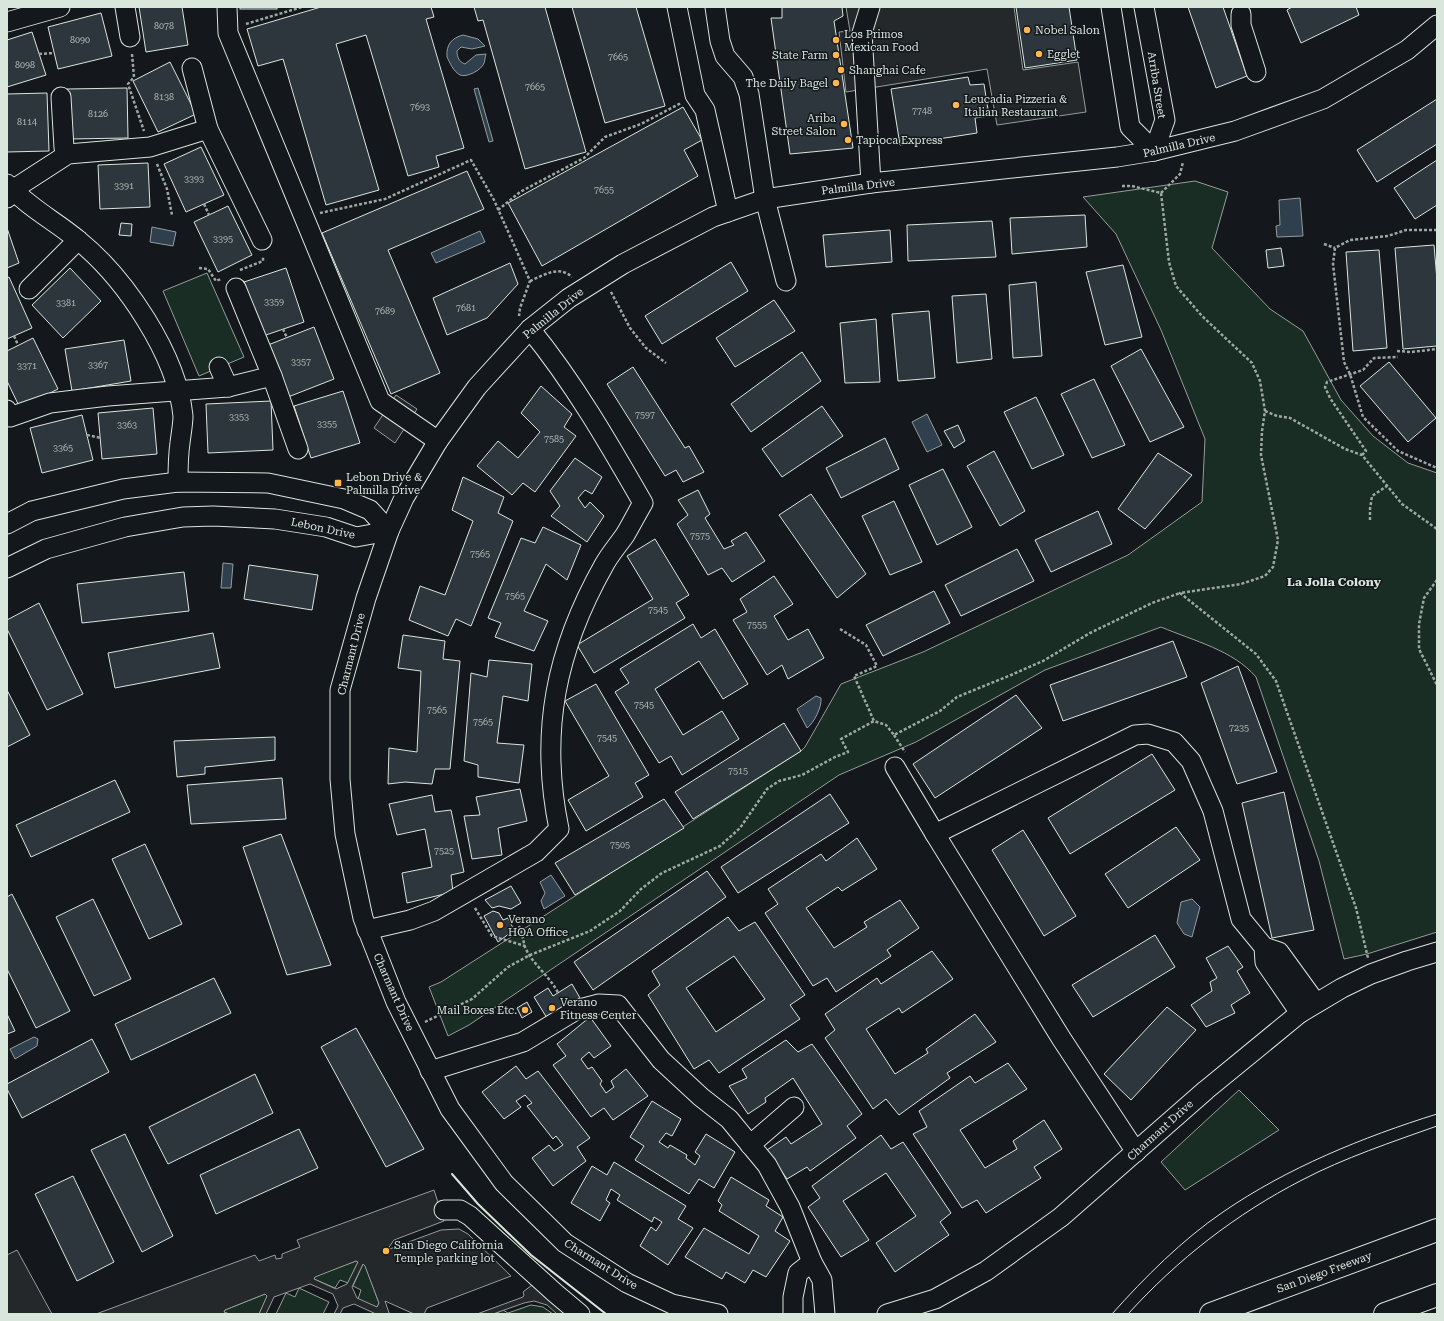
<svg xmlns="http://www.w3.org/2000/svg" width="1444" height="1321" viewBox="0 0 1444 1321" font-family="'Roboto Serif',serif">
<rect width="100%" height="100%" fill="#14181c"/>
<g fill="#1a2d24" stroke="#939e99">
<path d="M1195 181 1228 192 1212 248 1270 309 1303 331 1341 400 1373 436 1408 463 1437 473V932L1367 954 1344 959 1319 861 1256 677C1233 650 1194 641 1161 627L1045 670 916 742 839 775 469 1025 448 1036 429 987 441 982 801 751 805 747 841 684 923 652 1128 555 1202 502 1205 439 1161 330 1116 234 1083 197Z"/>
<path d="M207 273 244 357 199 376 163 291Z"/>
<path d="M1239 1090 1279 1130 1185 1190 1161 1162Z"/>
<path d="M356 1261 358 1262 348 1283 340 1280 335 1288 314 1279 315 1276Z"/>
<path d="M363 1264 365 1265 379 1303 377 1308 358 1299 361 1290 353 1286Z"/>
<path d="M299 1288 329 1302 323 1314H276L286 1293 295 1297Z"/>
<path d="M265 1294 268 1295 259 1314H229L224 1312 225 1310Z"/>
<path d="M531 1305 543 1307 553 1314H499L498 1312 503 1310 508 1313Z"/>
</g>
<g fill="#24282b" stroke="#939e99" fill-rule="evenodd">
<path d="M846 7H1014L1023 70 1078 62 1086 112 997 125 987 69 846 92 839 32 850 31Z"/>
<path d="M396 395 417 409 395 443 374 428Z"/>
<path d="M434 1190 444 1221 394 1240 387 1250 441 1230 459 1229 468 1234 511 1276 427 1308 424 1314H414L385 1301 389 1313 392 1314H376L354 1304 343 1308 340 1314H334L338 1306 333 1294 310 1284 274 1297 266 1314H259L267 1296 265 1294 225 1310 224 1312 229 1314H96L255 1255 259 1261 275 1255 276 1259 282 1258V1254L300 1247 297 1240ZM356 1261 358 1262 347 1284 336 1289 314 1279 315 1277ZM363 1264 365 1266 379 1303 377 1307 357 1298 352 1287Z"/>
<path d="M17 1250 52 1314H7V1255Z"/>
<path d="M532 1285 570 1314H557L547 1305 534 1301 524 1303 493 1314H477L523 1297 524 1295 523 1292Z"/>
</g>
<g fill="#2f3f4d" stroke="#939e99">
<path d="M463 35 478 39 485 46 472 49 461 47 457 51C457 57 459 62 465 64L476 55 486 54C485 57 485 61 484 63 482 70 466 78 460 75 453 71 450 63 447 57 446 44 452 38 463 35Z"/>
<path d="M478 88 493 141 489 142 474 89Z"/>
<path d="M1300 198 1303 236 1277 237 1276 226 1280 225 1279 200Z"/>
<path d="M152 227 176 232 173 246 150 242Z"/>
<path d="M480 231 485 242 436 263 431 253Z"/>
<path d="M927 414 942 445 927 452 912 422Z"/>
<path d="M223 563 233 564 231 588H221Z"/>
<path d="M816 696 821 698C822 707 814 723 807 728L797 709Z"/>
<path d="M551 875 565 896 544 909 541 901 545 893 540 882Z"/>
<path d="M1192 899 1200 907 1192 937 1184 934 1177 923 1181 902Z"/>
<path d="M34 1037 38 1039 37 1046 15 1059 10 1049Z"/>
</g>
<g fill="#2c363c" stroke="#d8e6dc" fill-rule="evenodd">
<path d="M139 7H182L188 45 146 52Z"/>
<rect x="240" y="7" width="37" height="2"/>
<path d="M321 7H431L434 17 426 19 464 148 436 156 439 167 408 176 366 35 336 44 379 190 326 205 283 59 258 66 247 29Z"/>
<path d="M474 7H545L586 152 525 169 483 20 478 21Z"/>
<path d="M572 7H636L665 106 605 123Z"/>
<path d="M842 7 843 16 834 21 853 148 790 154 771 18H782V7Z"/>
<path d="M1016 7H1069L1077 60 1025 68Z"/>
<path d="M1188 7H1223L1247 76 1216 88Z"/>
<path d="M1292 7H1356L1359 15 1301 43 1287 10Z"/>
<path d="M101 13 112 56 58 69 48 27Z"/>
<path d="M32 32 46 75 7 87V40Z"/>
<path d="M170 62 196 114 158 132 133 81Z"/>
<path d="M968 77 970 85 984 84 989 116 975 118 977 133 900 145 891 89Z"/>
<path d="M127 88 128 138 69 139 67 89Z"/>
<path d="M47 93 49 151 7 152V94Z"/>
<path d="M1437 99V144L1377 182 1357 150Z"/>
<path d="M683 107 702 140 684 150 698 176 542 266 508 203Z"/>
<path d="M201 147 224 195 186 212 164 164Z"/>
<path d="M1437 160V205L1415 219 1394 188Z"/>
<path d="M148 163 150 207 100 209 98 165Z"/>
<path d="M467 171 484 209 388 250 440 373 391 394 322 233Z"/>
<path d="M228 206 252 255 218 272 194 222Z"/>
<path d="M1085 215 1087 247 1012 254 1010 218Z"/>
<path d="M992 221 996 257 908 261 907 225Z"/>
<path d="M121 223 132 224 131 236 119 235Z"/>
<path d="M7 228 19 263 7 268Z"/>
<path d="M890 230 892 262 826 267 823 235Z"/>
<path d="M1434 245 1437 280V346L1403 349 1395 248Z"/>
<path d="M1281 248 1284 266 1268 268 1266 250Z"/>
<path d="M1379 250 1387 348 1353 351 1346 252Z"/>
<path d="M731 262 748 291 662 344 645 316Z"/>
<path d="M510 263 518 284 487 318 447 335 433 298Z"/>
<path d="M1123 265 1142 337 1105 345 1086 272Z"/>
<path d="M70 268 101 301 63 338 32 305Z"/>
<path d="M286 268 304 322 263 336 244 282Z"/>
<path d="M9 277 32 328 7 339V278Z"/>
<path d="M1036 282 1042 356 1013 358 1009 285Z"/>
<path d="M986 294 992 359 957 363 952 296Z"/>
<path d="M774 300 795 331 735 367 716 338Z"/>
<path d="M929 311 935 378 898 381 892 314Z"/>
<path d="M876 319 880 382 845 383 840 323Z"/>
<path d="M314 327 334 379 288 397 268 345Z"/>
<path d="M33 338 58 389 20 408 7 381V351Z"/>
<path d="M124 340 131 381 72 391 65 349Z"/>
<path d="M1141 349 1184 427 1150 442 1111 366Z"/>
<path d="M802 352 821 381 751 432 731 404Z"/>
<path d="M1389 362 1436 418 1408 442 1360 386Z"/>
<path d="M633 367 685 448 689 446 704 472 683 482 676 470 665 476 607 384Z"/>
<path d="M1094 379 1125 445 1092 458 1061 394Z"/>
<path d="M541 386 572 414 564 427 576 436 535 492 523 483 512 495 477 466 498 441 518 458 540 432 521 413Z"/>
<path d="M343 391 360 443 311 458 294 406Z"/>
<path d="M1036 397 1064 455 1032 469 1004 412Z"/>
<path d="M271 401 273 450 208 453 206 404Z"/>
<path d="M822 406 843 436 782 477 762 449Z"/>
<path d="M153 408 157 454 102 459 98 413Z"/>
<path d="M82 415 93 460 42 473 30 428Z"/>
<path d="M958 425 965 441 954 448 944 431Z"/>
<path d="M885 438 899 469 841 498 826 468Z"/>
<path d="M994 451 1025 511 1000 526 967 466Z"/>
<path d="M1158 453 1192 475 1145 529 1118 509Z"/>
<path d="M575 458 602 477 592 494 585 490 578 498 585 508 590 502 604 516 587 542 551 516 560 506 550 491Z"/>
<path d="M943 469 972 527 937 545 909 485Z"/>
<path d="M463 477 504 497 498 513 513 521 471 626 456 619 448 636 409 620 420 586 445 595 473 521 452 510Z"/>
<path d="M698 490 710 514 705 518 724 549 734 545 731 541 746 532 765 561 732 582 722 568 708 575 677 524 688 515 678 500Z"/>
<path d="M811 494 866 574 837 598 779 515Z"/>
<path d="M894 501 922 562 890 575 862 516Z"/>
<path d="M1098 511 1112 544 1051 572 1035 540Z"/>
<path d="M543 527 581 545 567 580 546 564 524 611 548 621 534 651 495 637 501 623 488 618 521 538 535 543Z"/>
<path d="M655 539 689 595 676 603 685 618 594 673 577 645 653 599 627 556Z"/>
<path d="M1017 549 1034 581 961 616 945 585Z"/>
<path d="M249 565 318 575 312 610 244 599Z"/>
<path d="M184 572 189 611 82 623 77 584Z"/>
<path d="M774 576 793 604 774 616 788 640 808 629 824 658 788 679 782 665 767 675 733 620 747 612 740 599Z"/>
<path d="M934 591 950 623 883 656 866 625Z"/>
<path d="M39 603 83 694 47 710 7 629V620Z"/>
<path d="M693 624 701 638 715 629 748 684 723 699 699 661 655 689 683 735 722 711 739 739 682 775 671 756 659 763 615 692 629 683 620 669Z"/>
<path d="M213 633 220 668 115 688 108 653Z"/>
<path d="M403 635 445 641 443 659 460 661 450 769H435L432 784 405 782 388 784 389 748 417 752 421 671 398 668Z"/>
<path d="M1173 641 1187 677 1063 721 1050 685Z"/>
<path d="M489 660 532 664 528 701 503 696 497 743 524 745 519 783 478 777V765L464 761 471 673 487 677Z"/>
<path d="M1238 666 1277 772 1237 784 1201 683Z"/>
<path d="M596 684 649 775 635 783 643 797 586 831 568 800 609 776 565 701Z"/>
<path d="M7 690 30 735 7 747Z"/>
<path d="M1016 695 1042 728 935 798 913 764Z"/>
<path d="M784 723 801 751 693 819 675 792Z"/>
<path d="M275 737V760L205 767V774L177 777 174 741Z"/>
<path d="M1152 754 1175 790 1070 854 1048 818Z"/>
<path d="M282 778 286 819 191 824 187 785Z"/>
<path d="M115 780 130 812 31 857 16 825Z"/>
<path d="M520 789 527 821 498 828 502 855 472 859 464 816 480 815 476 797Z"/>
<path d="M1284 792 1314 930 1272 938 1242 803Z"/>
<path d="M830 794 849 823 738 893 721 867Z"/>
<path d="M432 795 435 812 451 810 464 872 451 875 453 892 407 903 402 873 432 867 425 829 397 835 389 804Z"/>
<path d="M664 799 684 828 575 895 555 863Z"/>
<path d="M1176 827 1200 860 1128 908 1105 874Z"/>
<path d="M1023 830 1076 916 1044 936 992 850Z"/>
<path d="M281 834 331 965 287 975 243 847Z"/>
<path d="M857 838 877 869 842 891 838 887 806 908 834 948 867 927 864 922 900 900 919 928 887 950 891 956 836 992 827 978 813 986 765 913 778 904 768 889 821 854 826 861Z"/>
<path d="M145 844 182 924 149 939 112 859Z"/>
<path d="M707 871 726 897 593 990 574 962Z"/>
<path d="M511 886 521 903 511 909 499 906 492 908 485 900Z"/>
<path d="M12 894 70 1011 36 1028 7 969V897Z"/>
<path d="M93 899 131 979 94 996 56 917Z"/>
<path d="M493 911 499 913 503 920 508 918 514 930 498 942 484 916Z"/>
<path d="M728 917 739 931 755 922 805 995 790 1005 800 1019 719 1073 709 1060 694 1069 648 995 660 985 652 971ZM734 956 765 999 716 1032 686 988Z"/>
<path d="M1155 935 1175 967 1093 1017 1072 985Z"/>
<path d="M1228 946 1243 967 1237 971 1250 993 1231 1005 1235 1013 1206 1027 1191 1005 1212 991 1210 982 1217 978 1206 958Z"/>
<path d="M932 951 953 979 902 1013 899 1008 866 1029 895 1074 928 1053 926 1049 975 1014 996 1042 947 1073 950 1078 899 1115 886 1099 873 1109 825 1038 835 1030 825 1014 877 978 881 984Z"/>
<path d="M214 978 231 1013 131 1060 115 1024Z"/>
<path d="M572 984 580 998 547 1018 534 997 548 988 553 996Z"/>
<path d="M527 1002 532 1012 522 1018 517 1008Z"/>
<path d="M1167 1007 1196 1030 1131 1100 1104 1074Z"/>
<path d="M7 1014 15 1031 7 1034Z"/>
<path d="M590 1017 611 1046 594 1058 589 1052 581 1059 588 1069 592 1067 602 1081 600 1084 606 1093 614 1087 611 1081 626 1069 648 1096 613 1120 604 1108 591 1117 553 1065 566 1056 557 1044Z"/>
<path d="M356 1028 424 1149 386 1167 321 1047Z"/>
<path d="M92 1039 109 1072 22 1118 7 1089V1084Z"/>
<path d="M786 1040 798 1052 812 1044 862 1114 847 1126 856 1138 810 1171 807 1167 787 1179 767 1150 786 1137 791 1144 822 1124 793 1078 765 1098 766 1102 748 1114 729 1086 747 1078 742 1069Z"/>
<path d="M1008 1063 1027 1089 960 1130 985 1168 1017 1149 1013 1141 1044 1120 1062 1149 1034 1167 1041 1178 986 1213 977 1200 962 1208 913 1134 927 1127 919 1111 970 1076 975 1083Z"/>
<path d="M516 1066 526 1079 538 1071 590 1138 577 1147 586 1161 553 1186 532 1158 549 1145 554 1151 563 1145 556 1136 553 1139 527 1106 532 1103 525 1095 516 1101 521 1107 504 1119 482 1092Z"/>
<path d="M255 1074 273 1113 168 1164 149 1127Z"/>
<path d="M652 1101 681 1119 672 1136 666 1133 659 1142 668 1148 670 1145 687 1155 686 1158 695 1165 700 1156 695 1152 706 1134 735 1152 714 1188 699 1179 689 1194 635 1160 644 1146 630 1137Z"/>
<path d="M299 1129 318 1168 216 1214 200 1175Z"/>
<path d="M125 1134 173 1236 142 1252 91 1150Z"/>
<path d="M881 1135 891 1149 903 1142 951 1213 940 1222 949 1235 895 1272 876 1243 916 1216 886 1173 843 1201 869 1240 841 1257 808 1207 820 1198 812 1186Z"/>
<path d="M614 1162 686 1206 678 1219 693 1228 668 1265 640 1246 651 1227 656 1231 662 1222 654 1217 652 1222 617 1200 620 1195 611 1189 606 1200 610 1203 600 1221 571 1203 592 1166 607 1175Z"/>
<path d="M73 1176 114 1262 77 1281 35 1194Z"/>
<path d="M731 1177 769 1200 766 1206 783 1217 775 1231 790 1241 766 1277 753 1270 745 1283 726 1272 722 1279 685 1257 704 1228 749 1254 759 1236 719 1211 722 1205 718 1201Z"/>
</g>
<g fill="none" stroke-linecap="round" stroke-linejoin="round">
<g stroke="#d8e6dc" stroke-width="21">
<g id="minor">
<path d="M125 7 130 37"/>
<path d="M227 7 228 33 380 401 438 441"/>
<path d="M677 7 695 95 705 110 728 212"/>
<path d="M715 7 720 41 725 56 743 77 749 94 765 199 786 281"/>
<path d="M870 7 862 33 871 183"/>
<path d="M1111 7 1130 127 1154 151"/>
<path d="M1144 7 1165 120 1154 151"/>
<path d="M1241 14V25L1256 72"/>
<path d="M7 22 60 7"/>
<path d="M192 68 208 129"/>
<path d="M61 97 64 148 68 154"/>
<path d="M7 184C28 207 55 221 78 240 125 278 177 355 183 416 183 424 181 434 180 443 178 456 178 469 178 482"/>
<path d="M7 198 20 185 68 154 150 147 208 129 262 240"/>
<path d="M236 288 272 376"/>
<path d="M29 289 78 240"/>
<path d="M219 367 228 387"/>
<path d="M7 410 10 417 50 403 108 396 228 387 272 376 298 449"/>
<path d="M7 524 32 511 123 489 178 482 268 483 344 499 370 510 389 531"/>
<path d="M7 568 46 549 125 527 183 517 213 516 275 519 326 527 356 537 389 531"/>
<path d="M895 767 935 834"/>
<path d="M367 930 410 920 434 911 536 852 559 829C539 732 556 650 604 565 610 554 618 545 625 535 631 525 637 513 643 503 608 442 574 383 530 329"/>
<path d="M1264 947 1279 952 1316 1003"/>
<path d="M430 1071 523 1042 576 1010 599 1004 618 1005 661 1060 701 1097 729 1119 767 1165 790 1207 812 1262"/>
<path d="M750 1145 794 1107"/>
<path d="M1136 1152 1061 1038 935 834 1135 735 1148 734 1174 742 1191 761 1213 811 1241 919 1264 947 1265 962 1300 1013"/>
<path d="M444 1210H460L470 1216 555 1293 580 1314"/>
<path d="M718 1314 672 1304 627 1283 565 1243 504 1183 450 1109 396 1002 363 918 345 834 340 779V690L366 598 389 531 404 498 438 441 477 387 530 329 569 298 623 264 713 217 765 199 871 183 1117 157 1154 151 1235 131 1323 99 1407 50 1437 25"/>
<path d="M793 1314V1297L798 1273 812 1262 822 1280 825 1314"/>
<path d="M887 1314 935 1299 986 1271 1061 1217 1206 1090 1300 1013 1342 988 1371 974 1407 961 1437 952"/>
</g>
</g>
<g stroke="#d8e6dc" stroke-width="24">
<g id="highway">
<path d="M1211 1314 1437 1230"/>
<path d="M1385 1314 1437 1295"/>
</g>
</g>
<g stroke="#9da8a2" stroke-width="2.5" stroke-dasharray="3 2" stroke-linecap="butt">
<path d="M246 24 302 7"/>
<path d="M39 54 54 53"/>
<path d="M132 54 134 77 128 84 144 131"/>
<path d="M157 164 167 189 172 215"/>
<path d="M1122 186H1132L1161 193 1169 262 1176 286 1202 316 1252 363 1260 381 1265 411 1262 431 1261 455 1278 540 1273 567 1265 576 1241 584 1180 593 1256 654 1276 681 1356 908 1368 958"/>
<path d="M1161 193 1180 174 1183 162"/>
<path d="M204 204 209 215"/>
<path d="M498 210 520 192 584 158 605 137 641 124 681 103"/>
<path d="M320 213 385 199 471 160 494 200 530 281 520 308 519 316"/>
<path d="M1437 230H1406L1388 236 1350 240 1335 248 1333 264 1344 362 1350 374 1363 417 1398 451 1437 468"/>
<path d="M1324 244 1335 248"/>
<path d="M199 268 208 269 216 281 221 279"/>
<path d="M240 270 263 261V257"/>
<path d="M530 281C544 275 559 265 572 277"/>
<path d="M611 292 630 328 646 348 666 363"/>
<path d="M283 329 287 338"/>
<path d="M14 336 18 345"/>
<path d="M1397 351 1411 352 1437 349"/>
<path d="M1265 411 1277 416 1290 418 1345 449 1362 455 1402 504 1437 529"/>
<path d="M87 435 101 438"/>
<path d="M1362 455 1366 451 1330 398 1325 387 1327 382 1363 370 1374 358 1398 357"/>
<path d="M1370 520V509L1372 496 1387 486"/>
<path d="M1437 580 1424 598 1419 624V649L1437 685"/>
<path d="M840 629 866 645 877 666 854 676 874 721"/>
<path d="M894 735 905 752"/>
<path d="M475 908 492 936 525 946"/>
<path d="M519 926C522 933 523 940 525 947 532 964 550 976 558 993"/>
<path d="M425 1022 472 999 508 967 530 955 590 931 620 911 641 889 662 873 720 846 740 828 767 789 779 781 802 775 835 757 848 752 841 739 874 721 886 725 894 735 940 711 957 697 1011 675 1043 661 1090 633 1152 603 1180 593"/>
</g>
<use href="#minor" stroke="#14181c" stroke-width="19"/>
<use href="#highway" stroke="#14181c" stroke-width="22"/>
<g stroke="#d8e6dc" stroke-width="1">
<path d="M1112 1314C1145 1277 1182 1240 1223 1212 1287 1168 1363 1137 1437 1114"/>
<path d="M1128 1314C1178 1259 1236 1214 1302 1180 1344 1158 1392 1142 1437 1126"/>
</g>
<path stroke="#d8e6dc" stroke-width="2" d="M452 1174 478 1204 531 1255 606 1314"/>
</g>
<g fill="#ffb74d" stroke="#14181c" stroke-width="1.5">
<circle cx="1027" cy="30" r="4"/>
<circle cx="836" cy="40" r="4"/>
<circle cx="1039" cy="54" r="4"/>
<circle cx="836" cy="55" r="4"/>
<circle cx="841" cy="70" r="4"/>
<circle cx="836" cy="83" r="4"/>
<circle cx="956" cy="105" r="4"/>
<circle cx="844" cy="124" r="4"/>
<circle cx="848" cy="140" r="4"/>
<rect x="334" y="479" width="8" height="8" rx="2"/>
<circle cx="500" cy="925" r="4"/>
<circle cx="552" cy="1008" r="4"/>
<circle cx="525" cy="1010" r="4"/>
<circle cx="386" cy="1251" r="4"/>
</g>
<g text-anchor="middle" stroke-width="3" stroke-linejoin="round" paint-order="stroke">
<g font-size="9" fill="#adbab4">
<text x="164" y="29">8078</text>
<text x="80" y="43">8090</text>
<text x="618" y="60">7665</text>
<text x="25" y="68">8098</text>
<text x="535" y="90">7665</text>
<text x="164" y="100">8138</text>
<text x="420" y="110">7693</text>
<text x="922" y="114">7748</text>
<text x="98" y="117">8126</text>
<text x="27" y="125">8114</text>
<text x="194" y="182">3393</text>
<text x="124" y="189">3391</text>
<text x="604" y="193">7655</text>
<text x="223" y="242">3395</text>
<text x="274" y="305">3359</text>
<text x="66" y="306">3381</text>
<text x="466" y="311">7681</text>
<text x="385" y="314">7689</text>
<text x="301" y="365">3357</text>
<text x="98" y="368">3367</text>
<text x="27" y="369">3371</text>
<text x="645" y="418">7597</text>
<text x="239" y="420">3353</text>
<text x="327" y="427">3355</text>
<text x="127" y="428">3363</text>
<text x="554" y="442">7585</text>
<text x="63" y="451">3365</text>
<text x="700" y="539">7575</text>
<text x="480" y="557">7565</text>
<text x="515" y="599">7565</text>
<text x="658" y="613">7545</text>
<text x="757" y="628">7555</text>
<text x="644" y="708">7545</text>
<text x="437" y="713">7565</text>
<text x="483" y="725">7565</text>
<text x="1239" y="731">7235</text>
<text x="607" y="741">7545</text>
<text x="738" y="774">7515</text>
<text x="620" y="848">7505</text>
<text x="444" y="854">7525</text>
</g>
<g font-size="11" fill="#d8e6dc" stroke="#14181c" text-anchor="start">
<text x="1035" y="34">Nobel Salon</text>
<text x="844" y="38">Los Primos<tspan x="844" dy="13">Mexican Food</tspan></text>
<text x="1047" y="58">Egglet</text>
<text x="828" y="59" text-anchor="end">State Farm</text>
<text x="849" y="74">Shanghai Cafe</text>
<text x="828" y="87" text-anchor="end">The Daily Bagel</text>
<text x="964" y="103">Leucadia Pizzeria &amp;<tspan x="964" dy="13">Italian Restaurant</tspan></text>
<text x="836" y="122" text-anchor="end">Ariba<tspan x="836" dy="13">Street Salon</tspan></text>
<text x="856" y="144">Tapioca Express</text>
<text x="346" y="481">Lebon Drive &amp;<tspan x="346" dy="13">Palmilla Drive</tspan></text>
<text x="508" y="923">Verano<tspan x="508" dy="13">HOA Office</tspan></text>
<text x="560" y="1006">Verano<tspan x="560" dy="13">Fitness Center</tspan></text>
<text x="517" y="1014" text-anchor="end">Mail Boxes Etc.</text>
<text x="394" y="1249">San Diego California<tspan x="394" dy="13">Temple parking lot</tspan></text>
</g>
<g font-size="11" fill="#d8e6dc" stroke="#14181c">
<text transform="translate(1157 85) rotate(81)" y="4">Arriba Street</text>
<text transform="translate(1179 145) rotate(-13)" y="4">Palmilla Drive</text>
<text transform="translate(858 186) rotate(-7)" y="4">Palmilla Drive</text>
<text transform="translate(553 313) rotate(-39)" y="4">Palmilla Drive</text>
<text transform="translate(323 528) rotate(12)" y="4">Lebon Drive</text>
<text transform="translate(351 654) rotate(-76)" y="4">Charmant Drive</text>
<text transform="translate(394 992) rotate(66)" y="4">Charmant Drive</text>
<text transform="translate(1160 1130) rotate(-42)" y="4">Charmant Drive</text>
<text transform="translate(601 1264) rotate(32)" y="4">Charmant Drive</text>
<text transform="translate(1324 1272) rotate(-20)" y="4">San Diego Freeway</text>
</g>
<g font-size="12" font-weight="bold" fill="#d8e6dc" stroke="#14181c">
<text x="1334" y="586">La Jolla Colony</text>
</g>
</g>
<rect width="1444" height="1321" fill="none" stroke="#d8e6dc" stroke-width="16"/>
</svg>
